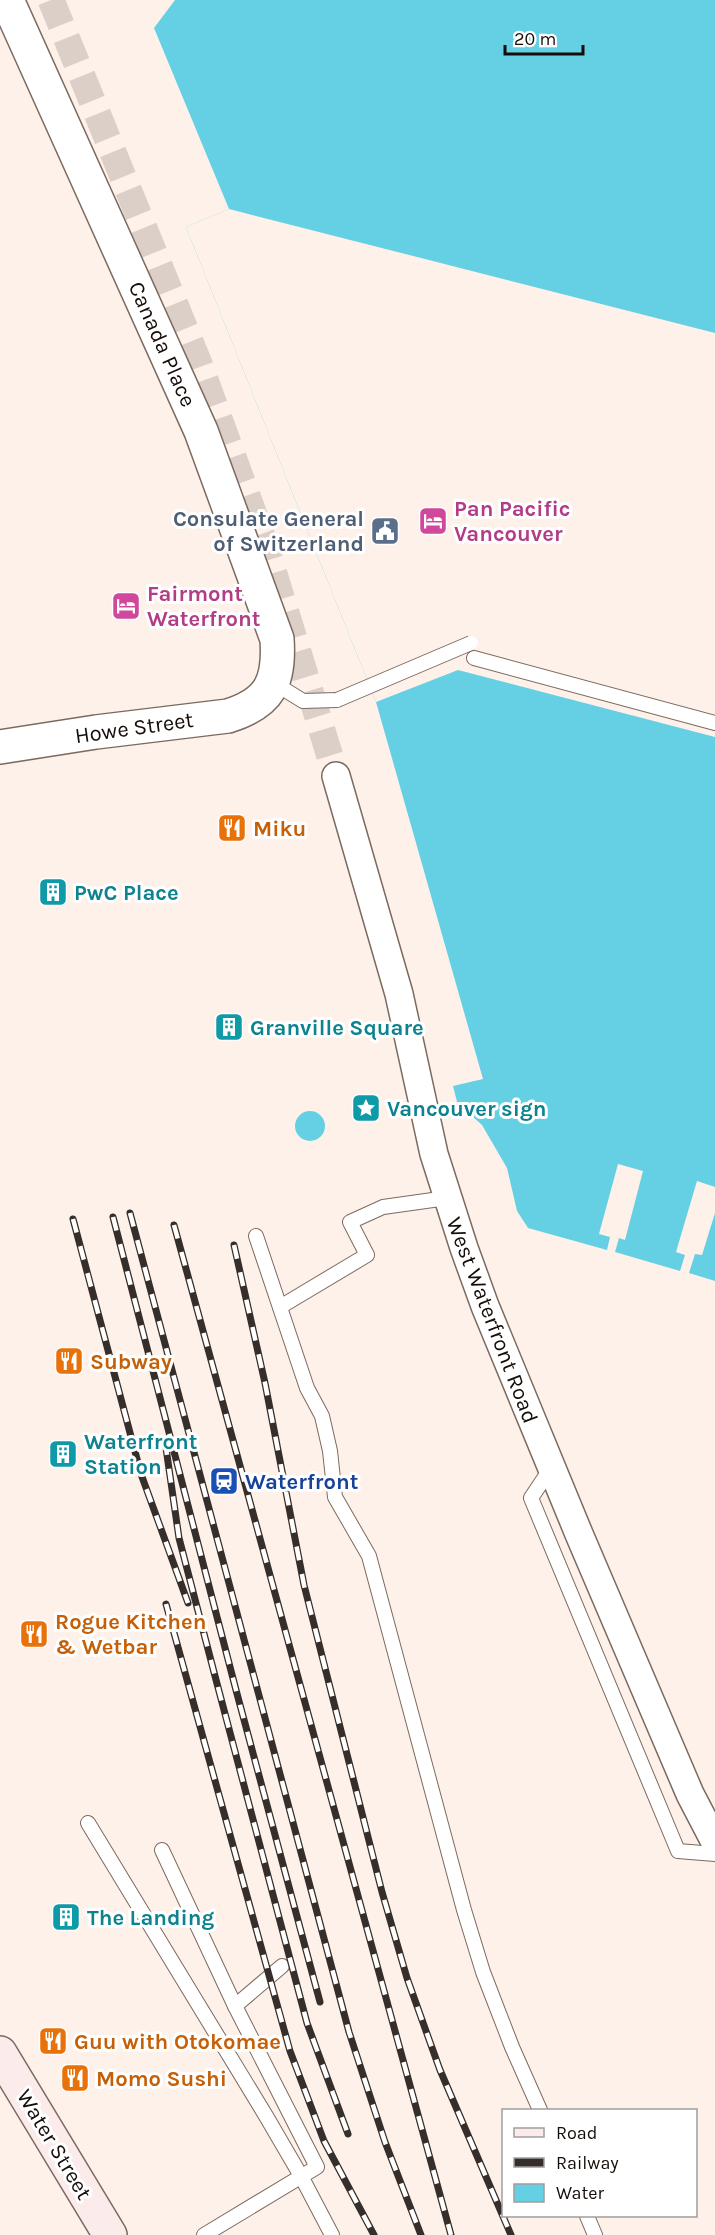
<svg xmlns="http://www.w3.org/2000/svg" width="715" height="2235" viewBox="0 0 715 2235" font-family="Karla,sans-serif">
<rect width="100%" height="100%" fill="#fef1ea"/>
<g fill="#65d0e3">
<path d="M175 0H715V1301L524 1252 466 1137 453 1086 483 1079 376 702 186 227 229 209 154 28Z"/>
<circle cx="310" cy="1126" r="15"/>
</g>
<g fill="#fef1ea">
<path d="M229 209 715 333V737L458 670 376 702 186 227Z"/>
<path d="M453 1099 482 1125 507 1168 517 1211 528 1228 607 1250 610 1237 599 1234 618 1164 643 1171 625 1240 619 1238 615 1252 680 1271 685 1255 676 1252 697 1181 715 1187V1213L702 1255 695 1254 689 1273 715 1281V1304L522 1255 500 1213 489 1217 486 1215Z"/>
<path d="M715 1649V1697L701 1693 712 1651Z"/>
<path d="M700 1697 709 1698 715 1711V1756L712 1754 697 1707Z"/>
</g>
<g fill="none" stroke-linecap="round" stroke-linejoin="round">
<path stroke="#dbcfc8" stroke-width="27" stroke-dasharray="27 14" stroke-linecap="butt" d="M51 0 200 366 266 548 336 776"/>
<g stroke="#7b6a5f" stroke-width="16">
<g id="service">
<path d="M474 658 715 723"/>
<path d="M274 683 303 701 337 700"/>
<path d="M256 1236 307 1388 322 1416 330 1451 335 1497 369 1556 464 1910 483 1972 512 2047 540 2110"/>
<path d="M280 1307 367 1255 350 1222 383 1207 447 1198"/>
<path d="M551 1468 531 1498 678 1851 715 1854"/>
<path d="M88 1823 266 2116 301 2176 332 2235"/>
<path d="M162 1850 235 2006 317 2167 204 2235"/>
<path d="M235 2006 282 1966"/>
<path d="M587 2216 595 2235"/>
</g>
</g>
<g stroke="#7b6a5f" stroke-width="30">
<path id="minor" d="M336 776 399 994 434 1154 464 1248 485 1306 579 1534 690 1794 715 1842"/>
</g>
<g stroke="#7b6a5f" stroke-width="36">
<path id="tertiary" d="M0 747 96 732 228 716C270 703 280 682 277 639L201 431 7 0"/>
</g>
<g stroke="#7b6a5f" stroke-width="36">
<path id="secondary" d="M0 2053 110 2235"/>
</g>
<use href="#service" stroke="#fff" stroke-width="14"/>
<use href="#minor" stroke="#fff" stroke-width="27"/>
<use href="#tertiary" stroke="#fff" stroke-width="33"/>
<use href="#secondary" stroke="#fbebeb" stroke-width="33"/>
<g stroke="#362e2a" stroke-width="7">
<g id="rail">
<path d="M130 1213 349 2032 385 2142 421 2235"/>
<path d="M113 1217 236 1690 320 2002"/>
<path d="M73 1219 141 1474 188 1603"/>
<path d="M174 1225 451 2235"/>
<path d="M234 1245 265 1383 304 1585 382 1892 407 1978 440 2070 511 2235"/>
<path d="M165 1441 179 1538 215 1676 307 2023 348 2134"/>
<path d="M166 1604 290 2051 324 2141 374 2235"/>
</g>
</g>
<use href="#rail" stroke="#fff" stroke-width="4.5" stroke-dasharray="14" stroke-linecap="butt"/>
<g stroke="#7b6a5f" stroke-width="16" stroke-linecap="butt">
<path id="service-bridge" d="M337 700 471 643"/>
</g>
<use href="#service-bridge" stroke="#fff" stroke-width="14"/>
</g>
<defs>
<g id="hotel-square" transform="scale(1.5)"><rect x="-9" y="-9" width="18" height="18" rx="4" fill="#d1479c" stroke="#fff"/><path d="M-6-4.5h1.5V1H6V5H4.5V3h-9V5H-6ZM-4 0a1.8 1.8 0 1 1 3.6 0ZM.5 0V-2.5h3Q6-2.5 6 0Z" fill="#fff"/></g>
<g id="civic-square" transform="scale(1.5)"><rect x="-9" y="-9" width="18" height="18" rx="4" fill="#5c6f8a" stroke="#fff"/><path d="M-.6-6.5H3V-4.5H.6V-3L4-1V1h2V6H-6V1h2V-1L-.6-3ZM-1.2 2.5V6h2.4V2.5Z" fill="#fff"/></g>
<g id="restaurant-square" transform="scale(1.5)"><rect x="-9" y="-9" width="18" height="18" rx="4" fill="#e8710a" stroke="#fff"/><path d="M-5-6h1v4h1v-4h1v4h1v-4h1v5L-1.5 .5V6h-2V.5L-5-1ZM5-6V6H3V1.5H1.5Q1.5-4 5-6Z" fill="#fff"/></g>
<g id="building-square" transform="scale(1.5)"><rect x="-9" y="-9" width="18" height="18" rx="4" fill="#0f9aa8" stroke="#fff"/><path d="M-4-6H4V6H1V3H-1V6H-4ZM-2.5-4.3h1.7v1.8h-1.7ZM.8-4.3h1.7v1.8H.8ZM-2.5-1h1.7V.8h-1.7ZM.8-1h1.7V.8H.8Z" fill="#fff"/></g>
<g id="sight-square" transform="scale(1.5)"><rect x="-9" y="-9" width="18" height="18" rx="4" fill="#0f9aa8" stroke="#fff"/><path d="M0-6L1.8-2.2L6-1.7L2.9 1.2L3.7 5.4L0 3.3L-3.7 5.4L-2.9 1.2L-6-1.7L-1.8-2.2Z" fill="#fff"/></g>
<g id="station-square" transform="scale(1.5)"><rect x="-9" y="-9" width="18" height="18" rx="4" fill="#1a4fb4" stroke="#fff"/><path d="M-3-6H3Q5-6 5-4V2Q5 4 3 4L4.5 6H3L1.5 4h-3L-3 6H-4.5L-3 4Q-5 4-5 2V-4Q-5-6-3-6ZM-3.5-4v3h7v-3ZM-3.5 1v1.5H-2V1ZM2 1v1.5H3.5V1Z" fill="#fff"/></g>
</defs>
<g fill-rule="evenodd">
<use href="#hotel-square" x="433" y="521"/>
<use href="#civic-square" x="385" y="531"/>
<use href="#hotel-square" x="126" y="606"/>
<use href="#restaurant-square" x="232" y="828"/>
<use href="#building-square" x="53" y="892"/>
<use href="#building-square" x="229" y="1027"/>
<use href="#sight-square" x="366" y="1108"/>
<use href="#restaurant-square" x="69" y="1361"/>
<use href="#building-square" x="63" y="1454"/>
<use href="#station-square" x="224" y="1481"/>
<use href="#restaurant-square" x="34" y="1634"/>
<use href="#building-square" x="66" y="1917"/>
<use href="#restaurant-square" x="53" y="2041"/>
<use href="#restaurant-square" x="75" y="2078"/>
</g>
<g text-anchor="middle" stroke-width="6" stroke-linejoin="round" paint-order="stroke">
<g font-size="22" fill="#140d09" stroke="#fff">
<text transform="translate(163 344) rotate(66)" y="8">Canada Place</text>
<text transform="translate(134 727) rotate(-8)" y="8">Howe Street</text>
<text transform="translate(493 1320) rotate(69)" y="8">West Waterfront Road</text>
<text transform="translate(55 2144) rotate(59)" y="8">Water Street</text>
</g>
<g font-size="22" font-weight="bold" fill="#b23c85" stroke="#fff" text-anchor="start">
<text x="454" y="516">Pan Pacific<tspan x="454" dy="25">Vancouver</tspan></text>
<text x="147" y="601">Fairmont<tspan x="147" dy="25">Waterfront</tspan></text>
</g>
<g font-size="22" font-weight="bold" fill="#4e5e75" stroke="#fff" text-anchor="end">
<text x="364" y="526">Consulate General<tspan x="364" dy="25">of Switzerland</tspan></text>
</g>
<g font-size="22" font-weight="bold" fill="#c56008" stroke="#fff" text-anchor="start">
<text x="253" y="836">Miku</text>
<text x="90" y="1369">Subway</text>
<text x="55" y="1629">Rogue Kitchen<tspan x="55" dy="25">&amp; Wetbar</tspan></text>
<text x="74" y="2049">Guu with Otokomae</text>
<text x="96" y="2086">Momo Sushi</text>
</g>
<g font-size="22" font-weight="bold" fill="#0d838f" stroke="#fff" text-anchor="start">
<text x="74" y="900">PwC Place</text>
<text x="250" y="1035">Granville Square</text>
<text x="387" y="1116">Vancouver sign</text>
<text x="84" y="1449">Waterfront<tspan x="84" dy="25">Station</tspan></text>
<text x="87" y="1925">The Landing</text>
</g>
<g font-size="22" font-weight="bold" fill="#164399" stroke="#fff" text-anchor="start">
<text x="245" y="1489">Waterfront</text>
</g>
</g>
<rect x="502" y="2109" width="195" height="108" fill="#ffffff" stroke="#a19e9d" stroke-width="1.5"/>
<rect x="514" y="2128" width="30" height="9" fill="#fbebeb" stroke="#a19e9d" stroke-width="1.5"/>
<text x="556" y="2139" font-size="18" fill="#140d09">Road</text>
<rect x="514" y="2158" width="30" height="9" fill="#362e2a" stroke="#a19e9d" stroke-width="1.5"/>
<text x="556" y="2169" font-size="18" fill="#140d09">Railway</text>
<rect x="514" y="2184" width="30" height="18" fill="#65d0e3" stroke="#a19e9d" stroke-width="1.5"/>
<text x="556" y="2199" font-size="18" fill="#140d09">Water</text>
<path d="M505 45v9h78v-9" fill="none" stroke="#140d09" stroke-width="3"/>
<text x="514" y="45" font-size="18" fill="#140d09" stroke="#ffffff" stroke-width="4.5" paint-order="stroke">20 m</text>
</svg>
